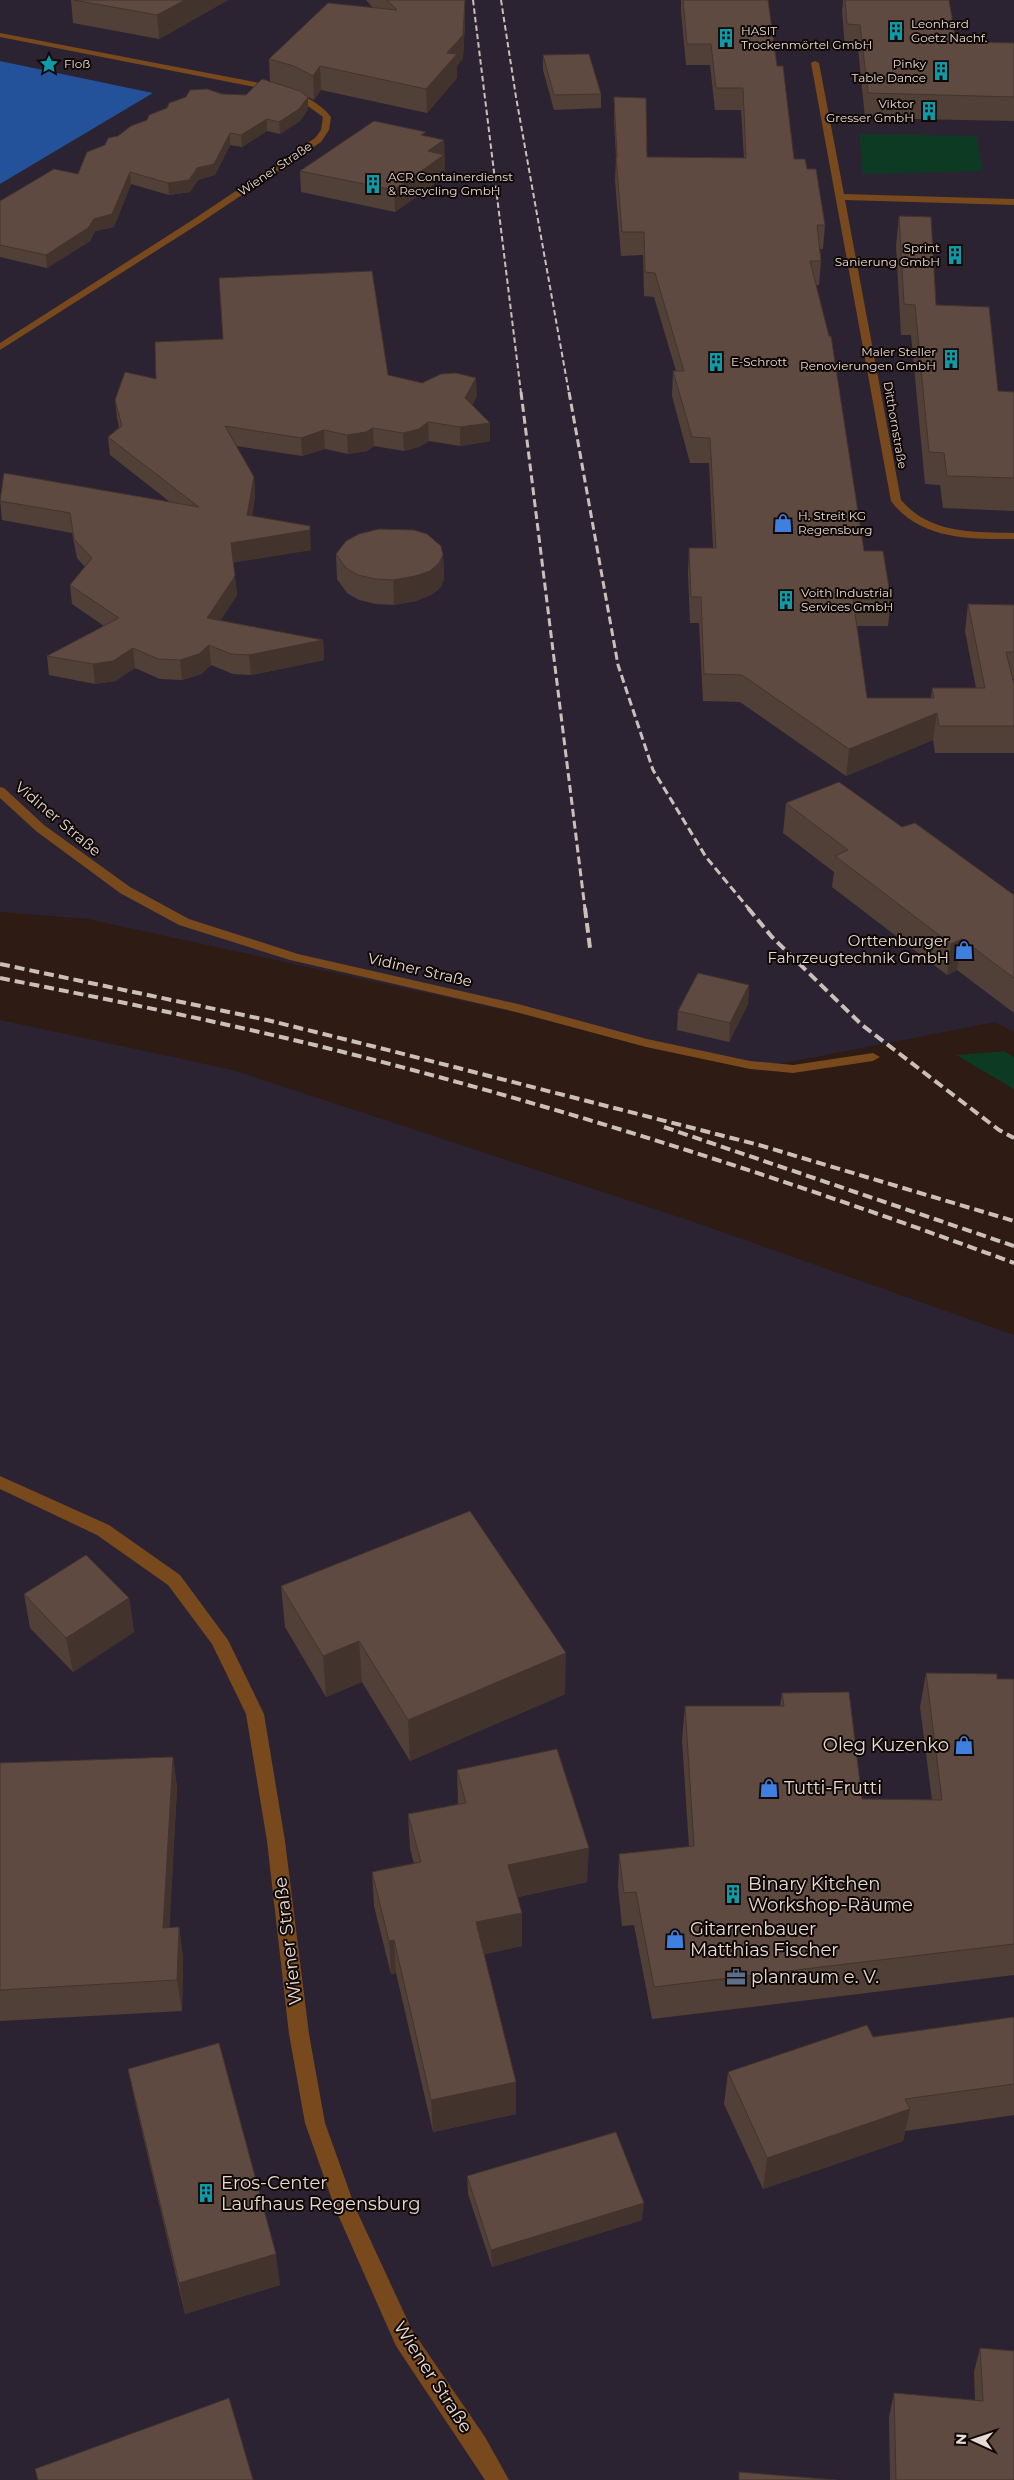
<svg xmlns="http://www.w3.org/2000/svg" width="1014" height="2480" viewBox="0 0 1014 2480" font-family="Montserrat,sans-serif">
<rect width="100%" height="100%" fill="#2d1b14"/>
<g fill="#2c2332">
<path d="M0 0H1014V1032L995 1022 764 1067 88 919 0 912V184L153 93 0 61Z"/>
<path d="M0 1020 233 1070 691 1221 1014 1335V2480H0Z"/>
</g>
<g fill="#0d3a22">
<path d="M859 134 976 136 983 171 863 174Z"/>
<path d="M1004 1051 1014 1057V1089L956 1055Z"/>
</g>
<path fill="#23529b" d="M0 61 153 93 0 184Z"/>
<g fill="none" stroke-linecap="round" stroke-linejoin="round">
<g fill="#77491c" fill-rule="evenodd">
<path d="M0 33 280 87C299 94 318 100 331 117L329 130 321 142 200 223 0 350V343L194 219 315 138 321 130 323 117 301 101 275 91 0 37Z"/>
<path d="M815 61 819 63 844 194 1014 199V205L845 200 901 500C930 534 973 532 1014 533V539C970 539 920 540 891 501L811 63Z"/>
<path d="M0 787 4 788 44 825 130 887 189 919 298 954 518 1004 647 1039 750 1061 793 1065 873 1053 880 1057 873 1061 793 1073 750 1069 646 1047 516 1012 290 960 179 925 120 893 36 831 0 798Z"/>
<path d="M0 1476 109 1525 180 1575 228 1640 264 1714 285 1841 309 2034 325 2123 355 2207 412 2330 485 2437 509 2480H485L396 2346 335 2208 305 2123 289 2034 267 1841 246 1714 212 1644 168 1585 97 1535 0 1489Z"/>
</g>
<g stroke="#ccbfb9" stroke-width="2" stroke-dasharray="5.5 3" stroke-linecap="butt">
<path d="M473 0 521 393"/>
<path d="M501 0 516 97 569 393"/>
</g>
<g stroke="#ccbfb9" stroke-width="3" stroke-dasharray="8 4" stroke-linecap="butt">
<path d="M521 392 585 909"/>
<path d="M569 392 618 665 653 770 706 857 749 909"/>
</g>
<g stroke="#ccbfb9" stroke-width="4" stroke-dasharray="10 5" stroke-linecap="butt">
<path d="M585 908 590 948"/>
<path d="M748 908 772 937 862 1025 999 1130 1014 1138"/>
<path d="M0 964 267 1020 380 1048 759 1145 1014 1221"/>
<path d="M0 978C116 1001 232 1024 347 1053 573 1110 795 1182 1014 1263"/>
<path d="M664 1127 1014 1246"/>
</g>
</g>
<g fill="#514037">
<path d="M71 0H228L159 39 73 23Z"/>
<path d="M366 0H462L465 24 463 58 457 66V78L427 113 321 90 314 100 306 96 308 109 300 121 280 134 267 131 242 147 230 145 215 175 198 180 190 192 169 195 131 184 114 227 95 231 90 241 47 268 0 257V201L78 174 105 145 118 136 222 94 246 95 270 82 269 59 373 8Z"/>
<path d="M681 0H768L777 66 794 159 807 169 825 225 823 249H820L821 261 819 285H816L864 551 891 600 888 626H857L867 698H931L932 688H976L965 631 968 604 1014 605V679H1013L1014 684V753H935L933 740 846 776 740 702 703 701 699 623H690L688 574 689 548H713L709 463H690L672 396 673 371H676L654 297 644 296 643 255 621 256 615 180 616 157 614 120V97L647 157 744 158 741 110H715L710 65H686L681 12Z"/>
<path d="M843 0H949L956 42 1014 43V121L865 118 858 48H845L842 11Z"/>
<path d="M543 55 601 94V108L554 110 543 70Z"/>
<path d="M426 136 444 140 445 176 395 212 301 192 300 171Z"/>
<path d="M899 216 936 305 998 391 1014 392V511L943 508 940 485 925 484 911 335H901L896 246Z"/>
<path d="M388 375 477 396 472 405 490 423V441L460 446 429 441 419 447 404 451 374 446 367 451 348 454 325 449 302 456 236 446 254 477 255 496 252 516 311 550 233 562 237 595 220 621 323 640 324 660 251 675 233 674 211 665 201 674 182 680 160 679 135 668 115 681 95 684 49 675 47 656 104 626 72 604 70 585 85 567 77 558 72 533 2 520 0 499 170 502 110 455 108 437 119 427 117 418 115 400 156 379Z"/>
<path d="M336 554 443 555 444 579 440 588 431 595 416 601 394 605 376 604 359 600 347 593 337 579Z"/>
<path d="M786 803 902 827 1014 895V1013L957 970 947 975 832 887 834 872 783 833Z"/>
<path d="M749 985 748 1004 729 1042 677 1030 678 1011Z"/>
<path d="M281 1586 565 1694 410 1761 362 1682 326 1697 285 1627Z"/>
<path d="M24 1594 129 1598 134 1632 73 1672 30 1628Z"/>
<path d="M926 1673 997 1679H1014V1975L652 2019 634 1925 622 1926 618 1887 619 1854 689 1847 682 1740 685 1706H780L782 1693 862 1799 932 1800 920 1707Z"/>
<path d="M173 1757 177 1788 169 1927H179L183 1958 182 2011 0 2021V1763Z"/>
<path d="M457 1770 587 1882 518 1897 522 1946 484 1954 516 2082V2114L433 2132 396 1973 391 1974 374 1906 372 1872 414 1864 410 1848 408 1814 458 1804Z"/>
<path d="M1014 2017V2115L905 2131 903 2141 763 2189 724 2104 728 2072 873 2037Z"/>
<path d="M128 2069 280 2285 185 2314 135 2102Z"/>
<path d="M467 2176 642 2220 492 2267 468 2194Z"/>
<path d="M980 2348 1014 2480H890L889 2417 894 2393 975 2400 974 2372Z"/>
</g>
<g fill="#42342d">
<path d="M185 0H228L159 39 157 15Z"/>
<path d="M465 0V24L463 58 457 66V78L427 113 426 89 447 53Z"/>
<path d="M320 66 321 90 314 100 313 76Z"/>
<path d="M308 97V109L300 121 280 134 279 122Z"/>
<path d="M267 119V131L242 147 241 135Z"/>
<path d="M230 133V145L215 175 198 180 190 192 169 195 168 183 197 168Z"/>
<path d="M444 140 445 176 395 212 394 190 428 151Z"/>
<path d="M130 172 131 184 114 227 95 231 90 241 47 268 46 255 94 219Z"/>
<path d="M476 378 477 396 465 416V398Z"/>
<path d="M428 422 429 441 419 447 404 451 403 433Z"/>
<path d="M490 423V441L460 446V427Z"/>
<path d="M373 428 374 446 367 451 348 454 347 435Z"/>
<path d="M324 430 325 449 302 456 301 438Z"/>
<path d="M254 477 255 496 249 534 247 515Z"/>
<path d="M310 526 311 550 232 563 231 543Z"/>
<path d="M443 555 444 579 440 588 431 595 416 601 394 605 393 580Z"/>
<path d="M235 576 237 595 209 638 207 618Z"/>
<path d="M323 640 324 660 251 675 249 655Z"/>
<path d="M209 645 211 665 201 674 182 680 180 660Z"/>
<path d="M133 648 135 668 115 681 95 684 93 664Z"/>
<path d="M937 713 933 740 846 776 849 749Z"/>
<path d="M962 939 957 970 947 975 951 944Z"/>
<path d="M749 985 748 1004 729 1042 730 1023Z"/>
<path d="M129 1598 134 1632 73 1672 66 1638Z"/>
<path d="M359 1641 362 1682 326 1697 323 1656Z"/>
<path d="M566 1653 565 1694 410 1761 408 1720Z"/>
<path d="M173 1757 177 1788 168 1959 163 1928Z"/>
<path d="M589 1848 587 1882 508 1899V1865Z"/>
<path d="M522 1913V1946L477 1956 476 1922Z"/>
<path d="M179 1927 183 1958 182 2011 177 1980Z"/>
<path d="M394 1940 396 1973 391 1974 389 1941Z"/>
<path d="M516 2082V2114L433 2132 431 2100Z"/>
<path d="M910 2109 903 2141 763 2189 767 2158Z"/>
<path d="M644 2203 642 2220 492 2267 491 2250Z"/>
<path d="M276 2254 280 2285 185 2314 179 2283Z"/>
</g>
<g fill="#5e4a40" stroke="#42342d">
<path d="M74 0H185L157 15Z"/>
<path d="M387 0H465L463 35 447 53 457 54 426 89 320 66 313 76 294 66 269 59 328 3 397 10Z"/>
<path d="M683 0H768L777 66H783L794 159H805L807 169H816L825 225H817L821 261H810L829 336H831L864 551H883L891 600 853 599 867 698H934L932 688H985L968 604 1014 605V652H1006L1014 684V726H939L937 713 849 749 742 675 704 674 701 597H691L689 548H716L710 438 692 437 673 371H684L655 273 645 272 644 232H622L616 157H617L614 97 646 98 647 157 746 158 743 88H716L711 44H687Z"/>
<path d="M845 0H949L956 42 1014 43V97L868 93 860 25 847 24Z"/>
<path d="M589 54 601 94 554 95 543 55Z"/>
<path d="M262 79 300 91 308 97 299 109 279 122 267 119 241 135 230 133 214 164 197 168 189 180 168 183 130 172 112 214 94 219 88 228 46 255 0 245V201L54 169 78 174 87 152 105 145 108 138 118 136 131 126 147 120 149 115 167 108 169 103 186 97 190 90 207 89 222 94 246 95Z"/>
<path d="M374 121 426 132 421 135 444 140 428 151 444 155 394 190 300 171Z"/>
<path d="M899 216 931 217 936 305 989 307 998 391 1014 392V478L947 476 944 453 929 452 915 305 904 304Z"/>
<path d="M372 271 388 375 422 383 441 374 456 373 476 378 465 398 490 423 460 427 428 422 419 429 403 433 373 428 366 432 347 435 324 430 301 438 225 426 254 477 247 515 310 526V530L231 543 235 576 207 618 323 640 249 655 231 654 209 645 199 654 180 660 158 659 133 648 113 661 93 664 47 656 119 618 70 585 92 558 74 539 70 513 0 501 4 473 199 507 108 437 122 426 115 400 125 372 156 379 155 342 223 339 219 278Z"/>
<path d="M379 529 414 530 427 534 441 546 443 555 439 563 430 571 415 576 393 580 375 579 358 575 346 568 336 554 346 541 359 534Z"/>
<path d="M839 782 902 827 915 823 1014 895V978L962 939 951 944 835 856 848 850 786 803Z"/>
<path d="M698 973 749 985 730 1023 678 1011Z"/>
<path d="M470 1511 566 1653 408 1720 359 1641 323 1656 281 1586Z"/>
<path d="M86 1555 129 1598 66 1638 24 1594Z"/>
<path d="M926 1673 997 1674V1679H1014V1944L654 1987 636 1892 624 1893 619 1854 694 1846 685 1706H784L782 1693 849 1692 862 1799 942 1800Z"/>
<path d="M557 1749 589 1848 508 1865 522 1913 476 1922 516 2082 431 2100 394 1940 389 1941 372 1872 421 1862 408 1814 466 1803 457 1770Z"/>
<path d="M173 1757 163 1928 179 1927 177 1980 0 1990V1763Z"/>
<path d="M1014 2017V2084L905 2099 910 2109 767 2158 728 2072 867 2025 873 2037Z"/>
<path d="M219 2043 276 2254 179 2283 128 2069Z"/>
<path d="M616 2132 644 2203 491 2250 467 2176Z"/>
<path d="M980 2348 1014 2351V2480H896L894 2393 983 2401Z"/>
<path d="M229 2398 253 2480H38L35 2469Z"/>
<path d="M739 2472 836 2480H739Z"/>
</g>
<defs>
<g id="building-bare" transform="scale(1.5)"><path d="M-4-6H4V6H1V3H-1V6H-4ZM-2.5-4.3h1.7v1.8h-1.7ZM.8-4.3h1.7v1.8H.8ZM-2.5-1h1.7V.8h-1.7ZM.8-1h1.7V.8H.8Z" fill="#0f9aa8" stroke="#100805" stroke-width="2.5" paint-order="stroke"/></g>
<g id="sight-bare" transform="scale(1.5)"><path d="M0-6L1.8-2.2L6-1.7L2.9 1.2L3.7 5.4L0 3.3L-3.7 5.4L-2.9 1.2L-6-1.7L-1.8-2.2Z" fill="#0f9aa8" stroke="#100805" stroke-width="2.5" paint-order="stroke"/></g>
<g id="shop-bare" transform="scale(1.5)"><path d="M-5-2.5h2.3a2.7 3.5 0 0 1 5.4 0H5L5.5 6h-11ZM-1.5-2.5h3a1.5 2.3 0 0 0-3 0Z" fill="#3f7fe0" stroke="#100805" stroke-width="2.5" paint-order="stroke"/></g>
<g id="office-bare" transform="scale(1.5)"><path d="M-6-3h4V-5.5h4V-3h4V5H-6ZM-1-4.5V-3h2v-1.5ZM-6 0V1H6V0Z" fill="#5c6f8a" stroke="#100805" stroke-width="2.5" paint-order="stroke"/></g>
</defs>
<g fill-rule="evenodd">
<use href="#building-bare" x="896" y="31"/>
<use href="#building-bare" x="726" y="38"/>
<use href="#sight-bare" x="49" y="64"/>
<use href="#building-bare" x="941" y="71"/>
<use href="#building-bare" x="929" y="111"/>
<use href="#building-bare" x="373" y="184"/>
<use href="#building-bare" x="955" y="255"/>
<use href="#building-bare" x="951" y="359"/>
<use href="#building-bare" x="716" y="362"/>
<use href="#shop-bare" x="783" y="523"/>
<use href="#building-bare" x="786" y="600"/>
<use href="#shop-bare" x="964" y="950"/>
<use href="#shop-bare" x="964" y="1745"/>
<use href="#shop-bare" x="769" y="1788"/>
<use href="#building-bare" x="733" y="1894"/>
<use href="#shop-bare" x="675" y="1939"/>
<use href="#office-bare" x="736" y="1977"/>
<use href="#building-bare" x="206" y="2193"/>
</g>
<g text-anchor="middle" stroke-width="4" stroke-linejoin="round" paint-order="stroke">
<g font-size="12" fill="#e7dad5" stroke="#100805" text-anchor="start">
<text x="911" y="28">Leonhard<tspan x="911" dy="14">Goetz Nachf.</tspan></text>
<text x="741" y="35">HASIT<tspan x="741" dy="14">Trockenmörtel GmbH</tspan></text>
<text x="64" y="68">Floß</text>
<text x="926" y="68" text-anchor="end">Pinky<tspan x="926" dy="14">Table Dance</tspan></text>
<text x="914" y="108" text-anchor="end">Viktor<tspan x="914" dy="14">Gresser GmbH</tspan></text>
<text x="388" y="181">ACR Containerdienst<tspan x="388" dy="14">&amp; Recycling GmbH</tspan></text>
<text x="940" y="252" text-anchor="end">Sprint<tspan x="940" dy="14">Sanierung GmbH</tspan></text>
<text x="936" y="356" text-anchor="end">Maler Steller<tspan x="936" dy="14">Renovierungen GmbH</tspan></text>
<text x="731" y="366">E-Schrott</text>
<text x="798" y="520">H. Streit KG<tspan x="798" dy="14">Regensburg</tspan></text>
<text x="801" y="597">Voith Industrial<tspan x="801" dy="14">Services GmbH</tspan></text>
</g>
<g font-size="12" fill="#e7dad5" stroke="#100805">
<text transform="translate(275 169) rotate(-34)" y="4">Wiener Straße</text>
<text transform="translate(895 425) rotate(80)" y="4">Ditthornstraße</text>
</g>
<g font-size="15" fill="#e7dad5" stroke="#100805">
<text transform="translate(58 819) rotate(40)" y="5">Vidiner Straße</text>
<text transform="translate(420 970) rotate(13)" y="5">Vidiner Straße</text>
</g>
<g font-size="15" fill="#e7dad5" stroke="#100805" text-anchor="end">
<text x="949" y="946">Orttenburger<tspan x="949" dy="17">Fahrzeugtechnik GmbH</tspan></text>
</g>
<g font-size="18" fill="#e7dad5" stroke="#100805" text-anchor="start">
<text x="949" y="1751" text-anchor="end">Oleg Kuzenko</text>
<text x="784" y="1794">Tutti-Frutti</text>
<text x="748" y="1890">Binary Kitchen<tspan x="748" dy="21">Workshop-Räume</tspan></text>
<text x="690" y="1935">Gitarrenbauer<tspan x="690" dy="21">Matthias Fischer</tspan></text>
<text x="751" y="1983">planraum e. V.</text>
<text x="221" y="2189">Eros-Center<tspan x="221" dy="21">Laufhaus Regensburg</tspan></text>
</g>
<g font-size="18" fill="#e7dad5" stroke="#100805">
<text transform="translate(288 1941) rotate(-97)" y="6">Wiener Straße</text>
<text transform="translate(433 2377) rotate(57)" y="6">Wiener Straße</text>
</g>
</g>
<g transform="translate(974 2440) rotate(273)" stroke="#100805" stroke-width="4" paint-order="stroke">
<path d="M0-4L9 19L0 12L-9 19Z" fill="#e7dad5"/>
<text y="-8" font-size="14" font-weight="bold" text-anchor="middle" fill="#e7dad5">N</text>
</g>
</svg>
